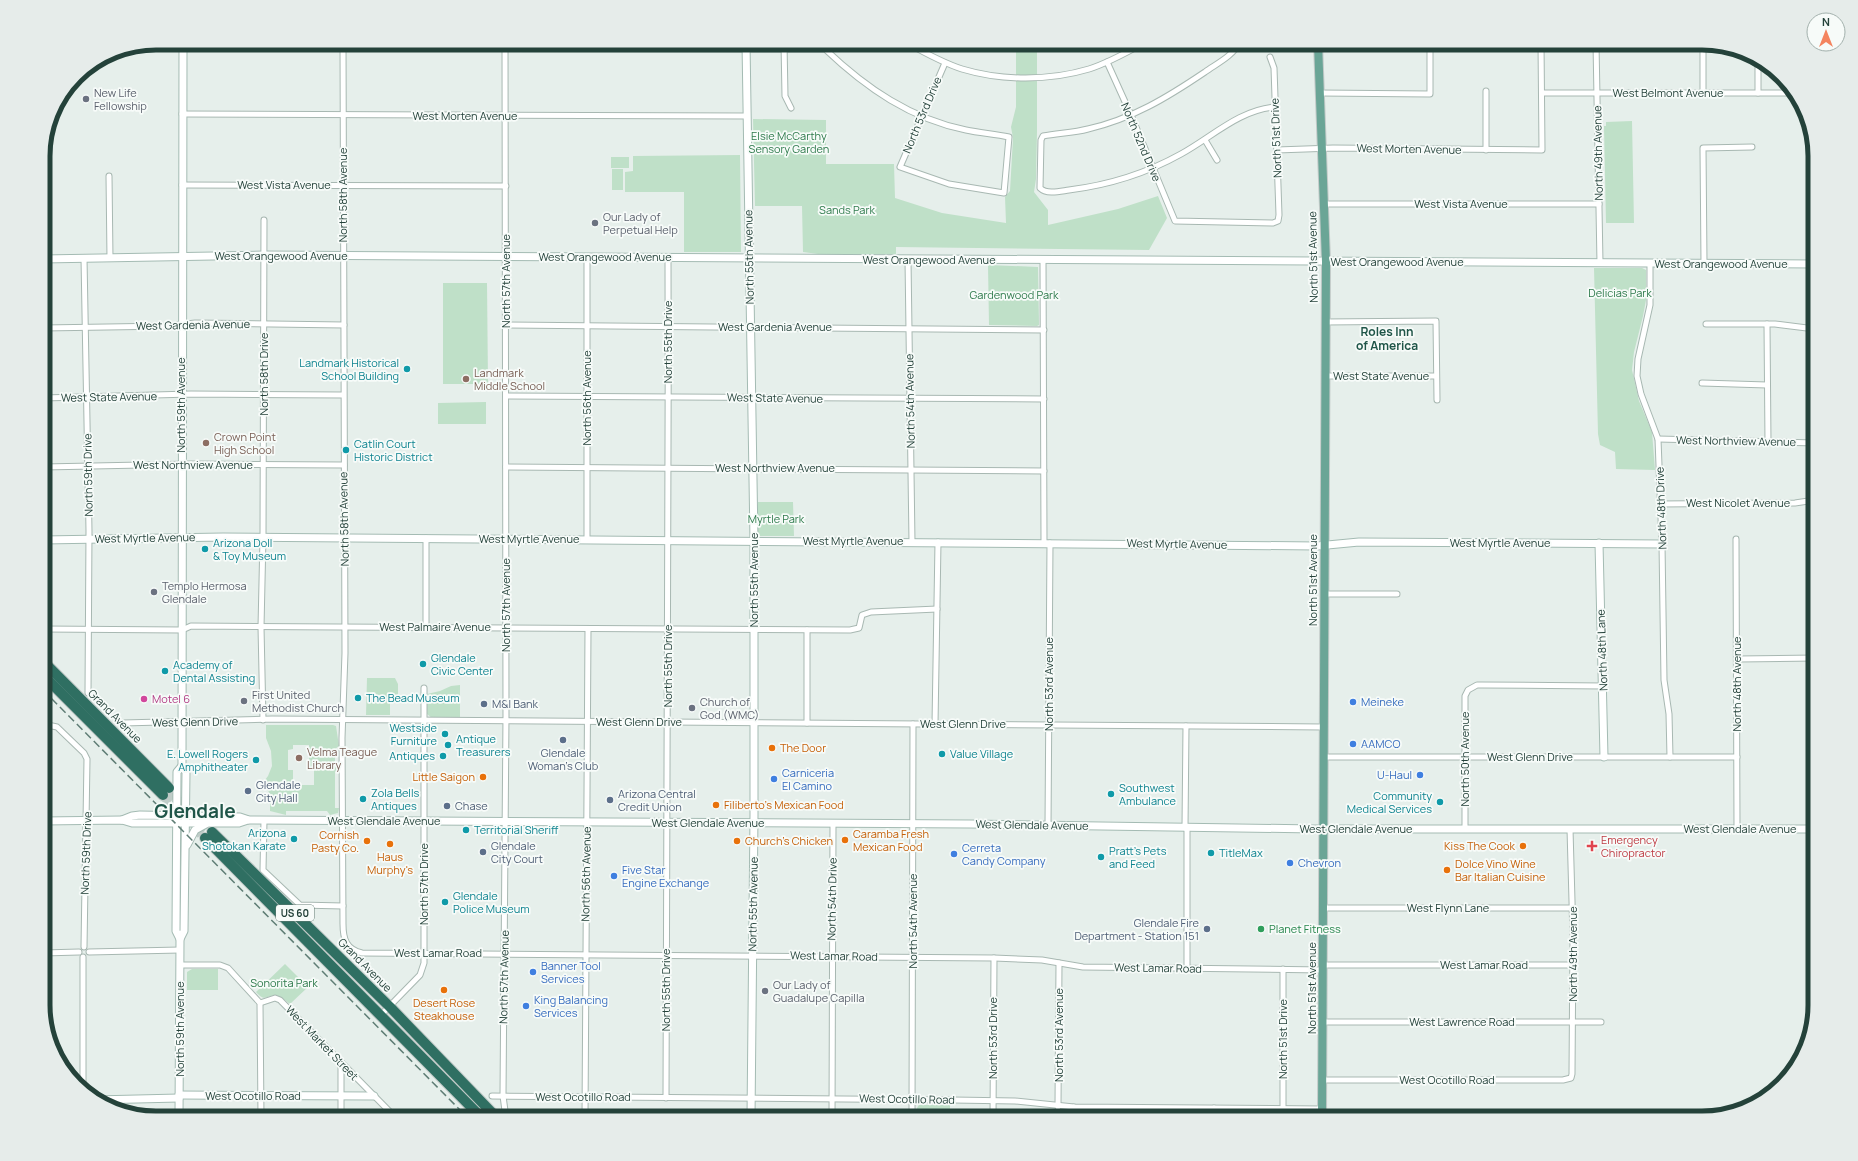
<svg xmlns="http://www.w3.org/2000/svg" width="1858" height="1161" viewBox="0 0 1858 1161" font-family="Manrope,sans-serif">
<rect width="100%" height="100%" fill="#e6efeb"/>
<g fill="#bfe0c8" fill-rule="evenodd">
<path d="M1016 43H1037V132L1036 179 1034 192 1048 210V225L1118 209 1158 196 1167 218 1149 250 896 247V254H818L803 252 802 206H755L753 119 826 120V164H894L895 198 942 213 1006 223 1005 197 1010 191 1013 138 1011 127 1016 107Z"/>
<path d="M1632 121 1634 223H1606L1604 126H1606V122Z"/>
<path d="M740 155 741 252H684V192H625V172L633 171V156Z"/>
<rect x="611" y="157" width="18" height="11"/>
<rect x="612" y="169" width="11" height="21"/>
<path d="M988 265 1038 267 1039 325 1037 326 989 325Z"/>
<path d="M1594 268H1642L1646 270V300L1643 316 1634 352 1632 370 1639 401 1652 432 1655 470 1616 469 1615 452 1600 445 1598 434Z"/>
<path d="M443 283H487L488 384H443Z"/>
<path d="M486 402V424H438V403Z"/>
<path d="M758 502H793L794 536H760L758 532Z"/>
<path d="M367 678H395L398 684V698H390V715H366Z"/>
<path d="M460 685V718H432L427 714V694L440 691 451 686Z"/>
<path d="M266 725H333L336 726 339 746 335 749V763H339V770L335 772V808H339L338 813 330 815 327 811H286V815L270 811V804L268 802 269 792 262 784 268 776 272 766 271 751 266 738ZM293 745H309V769H314V785H293V770H288V750L293 749Z"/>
<path d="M285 964 308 987 290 1004 285 1000 276 995C265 996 265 1002 256 992Z"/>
<path d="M192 969H218V990H187V972Z"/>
<path d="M919 1105H950V1118H917V1108Z"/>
<path d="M1079 1112H1104L1106 1113 1107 1118H1077Z"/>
</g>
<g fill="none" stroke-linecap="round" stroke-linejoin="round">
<g stroke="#bfccc8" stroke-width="10" stroke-dasharray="10 5" stroke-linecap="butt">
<path d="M169 788 212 832"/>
<path d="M163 795 205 838"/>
</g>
<g stroke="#a8b8b2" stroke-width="7">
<g id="street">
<path d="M343 43 345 653 342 738 343 924C343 939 346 949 362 953L994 958 1042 960 1083 967 1323 970"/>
<path d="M505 43 506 715 503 1096 506 1118"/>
<path d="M784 43 785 96 791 108"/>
<path d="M907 43C925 53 943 63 962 69 1002 81 1049 81 1089 69 1108 63 1126 53 1144 43"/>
<path d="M1239 43C1233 56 1216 64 1205 72 1168 97 1132 119 1088 129 1073 133 1058 133 1043 136L1041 140 1040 188C1047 195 1061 191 1069 190 1109 185 1147 173 1181 154 1212 137 1239 110 1275 107"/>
<path d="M1596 43 1600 263"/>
<path d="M183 48 825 49C866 88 911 119 966 130 980 133 995 134 1009 137L1004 193 949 184 900 167 945 63"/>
<path d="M1107 62 1131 115 1175 221 1273 223 1278 221 1279 215 1274 68 1270 57"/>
<path d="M1486 91V150"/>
<path d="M1320 93 1430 94V43"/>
<path d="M1542 93H1794"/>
<path d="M1703 93V43"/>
<path d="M1758 93V60"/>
<path d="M182 114 747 116"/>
<path d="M1205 140 1217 160"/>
<path d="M1277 150 1333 148 1542 150 1541 43"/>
<path d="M109 176 110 258"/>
<path d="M182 185 506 186"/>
<path d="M1323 204H1599"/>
<path d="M587 257V539"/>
<path d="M84 258 89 531 88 693"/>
<path d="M908 260 912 542"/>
<path d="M1043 260 1044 543"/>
<path d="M1704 263 1703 148 1752 147"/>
<path d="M1650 264V305L1638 359 1637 376 1641 394 1658 439 1662 544 1664 680 1669 714 1670 757"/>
<path d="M1325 322 1436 321 1437 400"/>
<path d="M1706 324H1775L1815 329"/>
<path d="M1767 324 1768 443"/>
<path d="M506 325 1044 330"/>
<path d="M43 328 170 326 195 323 344 325"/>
<path d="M1325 376H1436"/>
<path d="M1702 383 1767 385"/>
<path d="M506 396 1044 399"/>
<path d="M43 398 191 394 343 395"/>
<path d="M1658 439 1815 443"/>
<path d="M43 467 192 464 344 465"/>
<path d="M506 467 1044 471"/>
<path d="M1660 504 1795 503 1815 500"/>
<path d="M1736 539 1737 829"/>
<path d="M1324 594H1397"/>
<path d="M426 627V538"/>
<path d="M43 629 182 630 191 626 850 630 859 628 862 615 871 612 937 609"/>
<path d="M1738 659 1815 658"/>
<path d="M263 720 261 627 263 537 264 220"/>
<path d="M123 723 272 719 1323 727"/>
<path d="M807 723V630"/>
<path d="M43 724 57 727 84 753 87 759 84 947"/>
<path d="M935 724 938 542"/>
<path d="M1324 757H1737"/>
<path d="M264 820 263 870 300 905 343 906"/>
<path d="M1048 826 1050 543"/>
<path d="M1185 828 1186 726"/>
<path d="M1465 829V696L1468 690 1477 685H1482L1603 686"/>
<path d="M1323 908H1573"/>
<path d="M89 952 180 950"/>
<path d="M43 953 79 952"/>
<path d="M180 965H220L228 968 260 1003 261 1118"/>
<path d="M1323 965H1572"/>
<path d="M1187 968V828"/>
<path d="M260 1003 275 998 280 1000 396 1118"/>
<path d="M381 1015 420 975 424 963V688"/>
<path d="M1323 1022H1601"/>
<path d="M1323 1080H1563L1571 1078 1572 1074 1573 937 1570 829"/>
<path d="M83 1088V957"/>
<path d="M492 1096 953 1100 1015 1101 1074 1107 1322 1109"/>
<path d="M666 1098C666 818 669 538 668 258"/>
<path d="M1058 1107 1059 963"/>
<path d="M1214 1108V1118"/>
<path d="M1283 1109V969"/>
<path d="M341 1118V1062"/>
<path d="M585 1118 588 629"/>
<path d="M832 1118 833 824"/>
<path d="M912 1118 913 724"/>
<path d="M993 1118 994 958"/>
<path d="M1074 1118V1107"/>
<path d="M1144 1118V1108"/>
<path d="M1607 1118 1608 1115 1615 1114 1723 1112"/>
</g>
</g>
<g stroke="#a4bbb3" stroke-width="9">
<g id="secondary">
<path d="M746 43 754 541V815L751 1118"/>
<path d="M43 259 264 255 1815 264"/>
<path d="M43 540 223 537 1317 546 1359 542 1662 544"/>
<path d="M1599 543 1604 757"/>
<path d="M122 820 132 816 140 815 240 817 249 820 970 824 1314 829H1815"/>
<path d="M43 821 122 820 132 823H239L248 820"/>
<path d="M187 845 195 830 206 824"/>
<path d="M180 939 176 931 177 772 182 766"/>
<path d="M179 1095 374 1096"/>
<path d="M95 1100 179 1098"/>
<path d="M179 1118 180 939 184 931 186 772 182 766 183 43"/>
</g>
</g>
<g stroke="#c2cac8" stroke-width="10">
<path id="primary" d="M1318 43 1326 262 1322 1118"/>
</g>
<g stroke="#c2cac8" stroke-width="12">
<g id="highway">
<path d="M43 661 169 788"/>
<path d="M43 675 163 795"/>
<path d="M212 832 390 1007 497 1118"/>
<path d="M205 838 482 1118"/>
</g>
</g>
<use href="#street" stroke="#fff" stroke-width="5"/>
<use href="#secondary" stroke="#fff" stroke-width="7"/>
<use href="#primary" stroke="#6aa596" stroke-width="8"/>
<use href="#highway" stroke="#2f6f62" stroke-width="10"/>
<path stroke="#5f7d75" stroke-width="1.5" stroke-dasharray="8 4" stroke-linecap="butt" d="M43 690 468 1118"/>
</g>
<g fill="#6b7280" stroke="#f7fbf9" stroke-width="1.5">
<circle cx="86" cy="99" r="4"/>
<circle cx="595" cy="223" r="4"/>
<circle cx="154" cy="592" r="4"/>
<circle cx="244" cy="701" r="4"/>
<circle cx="692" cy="708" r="4"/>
<circle cx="765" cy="991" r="4"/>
</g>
<g fill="#0f9aa8" stroke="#f7fbf9" stroke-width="1.5">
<circle cx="407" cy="369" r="4"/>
<circle cx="346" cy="450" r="4"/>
<circle cx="205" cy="549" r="4"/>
<circle cx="423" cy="664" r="4"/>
<circle cx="165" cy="671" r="4"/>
<circle cx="358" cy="698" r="4"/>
<circle cx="445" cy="734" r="4"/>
<circle cx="448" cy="745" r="4"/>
<circle cx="942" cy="754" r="4"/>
<circle cx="443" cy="756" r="4"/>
<circle cx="256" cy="760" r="4"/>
<circle cx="1111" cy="794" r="4"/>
<circle cx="363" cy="799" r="4"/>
<circle cx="1440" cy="802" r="4"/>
<circle cx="466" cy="830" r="4"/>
<circle cx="294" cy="839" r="4"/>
<circle cx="1211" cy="853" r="4"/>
<circle cx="1101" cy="857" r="4"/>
<circle cx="445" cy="902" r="4"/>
</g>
<g fill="#8d6e63" stroke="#f7fbf9" stroke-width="1.5">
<circle cx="466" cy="379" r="4"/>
<circle cx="206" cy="443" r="4"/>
<circle cx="299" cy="758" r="4"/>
</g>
<circle fill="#d1479c" stroke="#f7fbf9" stroke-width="1.5" cx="144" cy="699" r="4"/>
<g fill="#3f7fe0" stroke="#f7fbf9" stroke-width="1.5">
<circle cx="1353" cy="702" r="4"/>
<circle cx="1353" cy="744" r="4"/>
<circle cx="1420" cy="775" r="4"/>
<circle cx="774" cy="779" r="4"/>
<circle cx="954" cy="854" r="4"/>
<circle cx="1290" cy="863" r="4"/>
<circle cx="614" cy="876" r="4"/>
<circle cx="533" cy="972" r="4"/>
<circle cx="526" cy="1006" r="4"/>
</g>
<g fill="#5c6f8a" stroke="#f7fbf9" stroke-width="1.5">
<circle cx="484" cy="704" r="4"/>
<circle cx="563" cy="740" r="4"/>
<circle cx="248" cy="791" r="4"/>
<circle cx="610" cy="800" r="4"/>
<circle cx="447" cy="806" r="4"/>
<circle cx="483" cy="852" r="4"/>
<circle cx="1207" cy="929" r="4"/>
</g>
<g fill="#e8710a" stroke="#f7fbf9" stroke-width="1.5">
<circle cx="772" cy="748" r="4"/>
<circle cx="483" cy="777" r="4"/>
<circle cx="716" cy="805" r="4"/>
<circle cx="845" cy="840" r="4"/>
<circle cx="367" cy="841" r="4"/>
<circle cx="737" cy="841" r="4"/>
<circle cx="390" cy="844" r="4"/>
<circle cx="1523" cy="846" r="4"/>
<circle cx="1447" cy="870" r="4"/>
<circle cx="444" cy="990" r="4"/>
</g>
<path fill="#e0444e" stroke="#f7fbf9" stroke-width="1.5" d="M1590 840h4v4h4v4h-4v4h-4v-4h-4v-4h4z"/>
<circle fill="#2e9e5b" stroke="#f7fbf9" stroke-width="1.5" cx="1261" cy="929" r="4"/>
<g text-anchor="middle" stroke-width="3.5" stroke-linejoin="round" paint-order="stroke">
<rect fill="#f7fbf9" stroke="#637a73" stroke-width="1" x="276" y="905" width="38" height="16" rx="3"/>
<g font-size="10" font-weight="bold" fill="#24423a">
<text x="295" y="917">US 60</text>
</g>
<g font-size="11" fill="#5b616d" stroke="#f7fbf9" text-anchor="start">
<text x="94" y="97">New Life<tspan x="94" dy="13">Fellowship</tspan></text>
<text x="603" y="221">Our Lady of<tspan x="603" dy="13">Perpetual Help</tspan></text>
<text x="162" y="590">Templo Hermosa<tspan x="162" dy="13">Glendale</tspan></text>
<text x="252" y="699">First United<tspan x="252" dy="13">Methodist Church</tspan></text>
<text x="700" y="706">Church of<tspan x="700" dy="13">God (WMC)</tspan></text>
<text x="773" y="989">Our Lady of<tspan x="773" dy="13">Guadalupe Capilla</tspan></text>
</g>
<g font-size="11" fill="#24423a" stroke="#f7fbf9">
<text x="1668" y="97">West Belmont Avenue</text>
<text transform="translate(922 115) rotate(-67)" y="4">North 53rd Drive</text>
<text x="465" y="120">West Morten Avenue</text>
<text transform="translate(1276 138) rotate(-92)" y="4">North 51st Drive</text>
<text transform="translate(1141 142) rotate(67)" y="4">North 52nd Drive</text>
<text transform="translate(1409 149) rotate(1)" y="4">West Morten Avenue</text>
<text transform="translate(1598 153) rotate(-91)" y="4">North 49th Avenue</text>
<text x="284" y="189">West Vista Avenue</text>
<text transform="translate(343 195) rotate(-90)" y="4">North 58th Avenue</text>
<text x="1461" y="208">West Vista Avenue</text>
<text x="281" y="260">West Orangewood Avenue</text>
<text x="605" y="261">West Orangewood Avenue</text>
<text transform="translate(749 257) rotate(-91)" y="4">North 55th Avenue</text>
<text transform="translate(1313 257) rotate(-91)" y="4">North 51st Avenue</text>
<text x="929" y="264">West Orangewood Avenue</text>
<text x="1397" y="266">West Orangewood Avenue</text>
<text x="1721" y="268">West Orangewood Avenue</text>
<text transform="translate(506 281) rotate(-90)" y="4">North 57th Avenue</text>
<text transform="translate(193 325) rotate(-1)" y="4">West Gardenia Avenue</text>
<text x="775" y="331">West Gardenia Avenue</text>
<text transform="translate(668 342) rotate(-90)" y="4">North 55th Drive</text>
<text transform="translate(264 374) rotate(-90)" y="4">North 58th Drive</text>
<text x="1381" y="380">West State Avenue</text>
<text transform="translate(109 397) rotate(-1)" y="4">West State Avenue</text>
<text transform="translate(587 398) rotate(-90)" y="4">North 56th Avenue</text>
<text transform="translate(775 398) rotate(1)" y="4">West State Avenue</text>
<text transform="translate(910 401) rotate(-91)" y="4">North 54th Avenue</text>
<text transform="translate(181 405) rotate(-90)" y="4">North 59th Avenue</text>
<text transform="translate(1736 441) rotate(1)" y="4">West Northview Avenue</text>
<text x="193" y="469">West Northview Avenue</text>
<text x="775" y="472">West Northview Avenue</text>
<text transform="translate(88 475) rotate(-91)" y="4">North 59th Drive</text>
<text x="1738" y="507">West Nicolet Avenue</text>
<text transform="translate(1661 508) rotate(-92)" y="4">North 48th Drive</text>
<text transform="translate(344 519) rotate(-91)" y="4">North 58th Avenue</text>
<text transform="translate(145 538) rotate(-1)" y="4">West Myrtle Avenue</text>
<text x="529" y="543">West Myrtle Avenue</text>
<text x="853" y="545">West Myrtle Avenue</text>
<text x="1500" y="547">West Myrtle Avenue</text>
<text transform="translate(1177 544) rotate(1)" y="4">West Myrtle Avenue</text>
<text transform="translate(754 580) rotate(-90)" y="4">North 55th Avenue</text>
<text transform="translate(1313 580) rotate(-90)" y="4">North 51st Avenue</text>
<text transform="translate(506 605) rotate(-90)" y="4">North 57th Avenue</text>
<text x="435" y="631">West Palmaire Avenue</text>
<text transform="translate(1602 650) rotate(-92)" y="4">North 48th Lane</text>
<text transform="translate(668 666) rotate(-90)" y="4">North 55th Drive</text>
<text transform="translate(1049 684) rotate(-90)" y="4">North 53rd Avenue</text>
<text transform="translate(1737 684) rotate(-90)" y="4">North 48th Avenue</text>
<text transform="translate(115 716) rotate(45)" y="4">Grand Avenue</text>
<text transform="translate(195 722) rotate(-1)" y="4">West Glenn Drive</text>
<text x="639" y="726">West Glenn Drive</text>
<text x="963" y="728">West Glenn Drive</text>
<text x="1530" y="761">West Glenn Drive</text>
<text transform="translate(1465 759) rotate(-90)" y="4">North 50th Avenue</text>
<text x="384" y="825">West Glendale Avenue</text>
<text x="708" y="827">West Glendale Avenue</text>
<text transform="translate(1032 825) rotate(1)" y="4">West Glendale Avenue</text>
<text x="1356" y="833">West Glendale Avenue</text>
<text x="1740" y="833">West Glendale Avenue</text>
<text transform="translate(86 853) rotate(-88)" y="4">North 59th Drive</text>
<text transform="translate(586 874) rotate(-89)" y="4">North 56th Avenue</text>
<text transform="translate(424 884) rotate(-90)" y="4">North 57th Drive</text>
<text transform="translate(832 899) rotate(-89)" y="4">North 54th Drive</text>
<text transform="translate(753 904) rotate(-89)" y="4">North 55th Avenue</text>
<text x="1448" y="912">West Flynn Lane</text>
<text transform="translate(913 921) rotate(-90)" y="4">North 54th Avenue</text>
<text x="438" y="957">West Lamar Road</text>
<text transform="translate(1573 954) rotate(-90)" y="4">North 49th Avenue</text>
<text transform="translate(834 956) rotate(1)" y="4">West Lamar Road</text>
<text transform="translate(365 965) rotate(45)" y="4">Grand Avenue</text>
<text x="1484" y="969">West Lamar Road</text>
<text transform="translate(1158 968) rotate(1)" y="4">West Lamar Road</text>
<text transform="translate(504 977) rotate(-89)" y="4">North 57th Avenue</text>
<text transform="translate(1312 988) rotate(-90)" y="4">North 51st Avenue</text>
<text transform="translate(666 990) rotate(-90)" y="4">North 55th Drive</text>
<text x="1462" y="1026">West Lawrence Road</text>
<text transform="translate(180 1029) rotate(-90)" y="4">North 59th Avenue</text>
<text transform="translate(1059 1035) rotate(-90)" y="4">North 53rd Avenue</text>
<text transform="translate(993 1038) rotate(-90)" y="4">North 53rd Drive</text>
<text transform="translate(1283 1039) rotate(-90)" y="4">North 51st Drive</text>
<text transform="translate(322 1043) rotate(46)" y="4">West Market Street</text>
<text x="1447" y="1084">West Ocotillo Road</text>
<text x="253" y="1100">West Ocotillo Road</text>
<text x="583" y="1101">West Ocotillo Road</text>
<text transform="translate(907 1099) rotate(1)" y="4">West Ocotillo Road</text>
</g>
<g font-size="11" fill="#2d7a4b" stroke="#f7fbf9">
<text x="789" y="140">Elsie McCarthy<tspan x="789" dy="13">Sensory Garden</tspan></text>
<text x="847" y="214">Sands Park</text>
<text x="1620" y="297">Delicias Park</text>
<text x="1014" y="299">Gardenwood Park</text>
<text x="776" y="523">Myrtle Park</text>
<text x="284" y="987">Sonorita Park</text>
</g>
<g font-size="11" fill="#0d838f" stroke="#f7fbf9" text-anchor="start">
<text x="399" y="367" text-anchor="end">Landmark Historical<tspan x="399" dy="13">School Building</tspan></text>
<text x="354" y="448">Catlin Court<tspan x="354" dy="13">Historic District</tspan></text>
<text x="213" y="547">Arizona Doll<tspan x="213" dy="13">&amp; Toy Museum</tspan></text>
<text x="431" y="662">Glendale<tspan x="431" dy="13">Civic Center</tspan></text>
<text x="173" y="669">Academy of<tspan x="173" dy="13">Dental Assisting</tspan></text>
<text x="366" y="702">The Bead Museum</text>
<text x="437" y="732" text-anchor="end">Westside<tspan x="437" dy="13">Furniture</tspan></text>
<text x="456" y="743">Antique<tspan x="456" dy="13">Treasurers</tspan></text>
<text x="248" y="758" text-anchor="end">E. Lowell Rogers<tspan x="248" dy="13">Amphitheater</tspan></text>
<text x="950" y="758">Value Village</text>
<text x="435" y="760" text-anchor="end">Antiques</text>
<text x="1119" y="792">Southwest<tspan x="1119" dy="13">Ambulance</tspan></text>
<text x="371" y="797">Zola Bells<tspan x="371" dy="13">Antiques</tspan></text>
<text x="1432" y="800" text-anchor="end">Community<tspan x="1432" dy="13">Medical Services</tspan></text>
<text x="474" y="834">Territorial Sheriff</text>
<text x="286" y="837" text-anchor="end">Arizona<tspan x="286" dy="13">Shotokan Karate</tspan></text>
<text x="1109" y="855">Pratt's Pets<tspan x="1109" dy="13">and Feed</tspan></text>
<text x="1219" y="857">TitleMax</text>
<text x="453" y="900">Glendale<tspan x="453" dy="13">Police Museum</tspan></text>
</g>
<g font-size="11" fill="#785e54" stroke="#f7fbf9" text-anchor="start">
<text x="474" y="377">Landmark<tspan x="474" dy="13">Middle School</tspan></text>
<text x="214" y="441">Crown Point<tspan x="214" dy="13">High School</tspan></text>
<text x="307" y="756">Velma Teague<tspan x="307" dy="13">Library</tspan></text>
</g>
<g font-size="11" fill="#b23c85" stroke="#f7fbf9" text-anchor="start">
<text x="152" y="703">Motel 6</text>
</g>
<g font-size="11" fill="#366cbe" stroke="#f7fbf9" text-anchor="start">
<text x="1361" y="706">Meineke</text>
<text x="1361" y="748">AAMCO</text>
<text x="782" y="777">Carniceria<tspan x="782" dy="13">El Camino</tspan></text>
<text x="1412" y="779" text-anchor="end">U-Haul</text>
<text x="962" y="852">Cerreta<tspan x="962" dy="13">Candy Company</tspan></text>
<text x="1298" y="867">Chevron</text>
<text x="622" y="874">Five Star<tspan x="622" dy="13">Engine Exchange</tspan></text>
<text x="541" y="970">Banner Tool<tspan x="541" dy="13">Services</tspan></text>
<text x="534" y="1004">King Balancing<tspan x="534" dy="13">Services</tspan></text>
</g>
<g font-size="11" fill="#4e5e75" stroke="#f7fbf9" text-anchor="start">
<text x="492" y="708">M&amp;I Bank</text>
<text x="563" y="757" text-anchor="middle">Glendale<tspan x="563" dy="13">Woman's Club</tspan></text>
<text x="256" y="789">Glendale<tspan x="256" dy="13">City Hall</tspan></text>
<text x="618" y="798">Arizona Central<tspan x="618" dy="13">Credit Union</tspan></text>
<text x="455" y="810">Chase</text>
<text x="491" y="850">Glendale<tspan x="491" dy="13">City Court</tspan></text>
<text x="1199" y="927" text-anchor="end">Glendale Fire<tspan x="1199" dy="13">Department - Station 151</tspan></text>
</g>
<g font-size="11" fill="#c56008" stroke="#f7fbf9" text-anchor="start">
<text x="780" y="752">The Door</text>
<text x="475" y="781" text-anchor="end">Little Saigon</text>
<text x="724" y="809">Filiberto's Mexican Food</text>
<text x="853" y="838">Caramba Fresh<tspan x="853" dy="13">Mexican Food</tspan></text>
<text x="359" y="839" text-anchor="end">Cornish<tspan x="359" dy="13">Pasty Co.</tspan></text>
<text x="745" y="845">Church's Chicken</text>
<text x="1515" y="850" text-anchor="end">Kiss The Cook</text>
<text x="390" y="861" text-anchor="middle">Haus<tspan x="390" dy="13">Murphy's</tspan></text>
<text x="1455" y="868">Dolce Vino Wine<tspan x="1455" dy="13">Bar Italian Cuisine</tspan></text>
<text x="444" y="1007" text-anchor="middle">Desert Rose<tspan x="444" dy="13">Steakhouse</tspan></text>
</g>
<g font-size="11" fill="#be3a42" stroke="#f7fbf9" text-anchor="start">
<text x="1601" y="844">Emergency<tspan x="1601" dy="13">Chiropractor</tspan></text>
</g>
<g font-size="11" fill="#27864d" stroke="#f7fbf9" text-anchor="start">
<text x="1269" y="933">Planet Fitness</text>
</g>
<g font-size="12" font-weight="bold" fill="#1f5548" stroke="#f7fbf9">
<text x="1387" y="336">Roles Inn<tspan x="1387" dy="14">of America</tspan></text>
</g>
<g font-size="19" font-weight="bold" fill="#1f5548" stroke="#f7fbf9">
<text x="195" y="818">Glendale</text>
</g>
</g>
<path d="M0 0H1858V1161H0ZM156 50H1702A106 106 0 0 1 1808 156V1005A106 106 0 0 1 1702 1111H156A106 106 0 0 1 50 1005V156A106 106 0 0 1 156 50Z" fill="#e6ecea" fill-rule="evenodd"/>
<path fill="none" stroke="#24423a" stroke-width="5" d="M156 50H1702A106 106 0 0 1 1808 156V1005A106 106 0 0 1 1702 1111H156A106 106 0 0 1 50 1005V156A106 106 0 0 1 156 50Z"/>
<g transform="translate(1826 32)"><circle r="19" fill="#f7fbf9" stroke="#a3b1ad"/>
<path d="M0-3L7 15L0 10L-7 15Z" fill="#f4845f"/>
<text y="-6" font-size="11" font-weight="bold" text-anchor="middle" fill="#24423a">N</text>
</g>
</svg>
